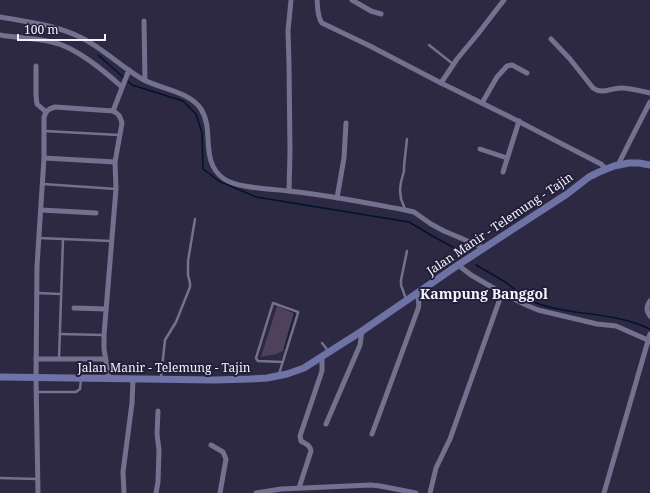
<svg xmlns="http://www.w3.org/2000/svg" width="650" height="493" viewBox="0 0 650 493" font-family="'Noto Serif',serif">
<rect width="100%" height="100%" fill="#2d2943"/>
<path fill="#0007" d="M281 304 296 310 285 348 282 351 278 307Z"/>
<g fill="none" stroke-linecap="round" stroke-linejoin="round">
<g stroke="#00132c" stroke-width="1.5">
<path d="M98 55 132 85 183 101 196 114 202 133 203 169 219 181 256 197 409 222 436 238 460 251"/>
<path d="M476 265C486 271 498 277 508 284 518 292 527 300 539 304 550 308 563 310 575 312 600 315 626 318 650 329"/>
</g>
</g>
<path fill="#4f405b" d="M277 306 294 313 283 351 276 354 261 357Z"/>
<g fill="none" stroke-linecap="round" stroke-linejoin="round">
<g stroke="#74708f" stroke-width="2.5">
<path d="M429 45 453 64"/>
<path d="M45 131 119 135"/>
<path d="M43 184 116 189"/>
<path d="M405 209 401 199 400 190 401 182 404 171V166L407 139"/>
<path d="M39 238 111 241"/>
<path d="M37 293 61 294"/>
<path d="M406 299 401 285V280L407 251"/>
<path d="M60 334 103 335"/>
<path d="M322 343 329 352"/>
<path d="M59 359 63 239"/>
<path d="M279 374 298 313V312L273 303 256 358 258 361 283 362"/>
<path d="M161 377 165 340 176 322 190 287V283L188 275V261L195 219"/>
<path d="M36 392H76L80 389 81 379"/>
<path d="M0 478 37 479"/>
</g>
<g stroke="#74708f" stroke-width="5">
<path d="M317 0C318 8 317 17 322 23L370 46 441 83 508 116 595 161 601 164 606 169"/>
<path d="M352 0 371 11 381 14"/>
<path d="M0 17C28 22 56 25 82 38 104 49 121 67 142 79 160 89 189 91 201 109 215 131 199 161 224 179 237 188 271 189 289 191 328 195 367 203 405 210L414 212 431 224 444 231 484 248"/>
<path d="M144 21 145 80"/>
<path d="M0 35C17 38 35 38 52 42 76 47 104 71 122 87"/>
<path d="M551 39 570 59 593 88C603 95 610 88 621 88 630 88 641 91 650 93"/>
<path d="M36 66V96L37 104 46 112"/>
<path d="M441 83 457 59 477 35 504 0"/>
<path d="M482 103 497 77 507 66 512 65 527 73"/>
<path d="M113 111 129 70"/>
<path d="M480 149 507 158"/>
<path d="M44 158 115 162"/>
<path d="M618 165 631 139 650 102"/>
<path d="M503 172 519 121"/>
<path d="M289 191 290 152 289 64 288 31 291 0"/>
<path d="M337 198 344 158 346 123"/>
<path d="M41 210 96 213"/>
<path d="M458 265 471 275 502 293 526 305 538 310 597 324 616 326 650 341"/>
<path d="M650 301C646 307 646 310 650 316"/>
<path d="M74 308 106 309"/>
<path d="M36 359H105"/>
<path d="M326 424 360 345 362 331"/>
<path d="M372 434 418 309C420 303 419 299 416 293"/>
<path d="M211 445 223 452 226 459 220 493"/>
<path d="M299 488 311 451C310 445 306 444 301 441L300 436 322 371V357"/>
<path d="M38 493 36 378 37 266 44 158V117C46 111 48 109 55 107L113 111C119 114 120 116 122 123L115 162 116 189 104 335V349L109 379"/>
<path d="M124 493 123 472 132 403 133 379"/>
<path d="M156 493 158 482 159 450 157 434 158 411"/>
<path d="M256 493 281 489 371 485 380 486 416 493"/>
<path d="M430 493 436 468 450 439 502 293"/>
<path d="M604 493 650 334"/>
</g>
<path stroke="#6e72a5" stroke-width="7" d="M0 377 214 380 250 379 267 378 287 374 304 368 329 352 362 331 458 265 567 194 589 177 599 172 614 166 629 163H639L650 165"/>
</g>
<g text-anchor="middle" stroke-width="4" stroke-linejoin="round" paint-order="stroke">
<g font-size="12" fill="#f4f3fe" stroke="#231f39">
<text transform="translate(500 224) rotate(-34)" y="4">Jalan Manir - Telemung - Tajin</text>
<text x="164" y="372">Jalan Manir - Telemung - Tajin</text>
</g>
<g font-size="14" font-weight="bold" fill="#f4f3fe" stroke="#231f39">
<text x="484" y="299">Kampung Banggol</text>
</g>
</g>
<path d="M18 34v6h87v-6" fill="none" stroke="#f4f3fe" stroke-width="2"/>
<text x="24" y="34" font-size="12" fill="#f4f3fe" stroke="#231f39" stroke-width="3" paint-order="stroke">100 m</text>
</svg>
